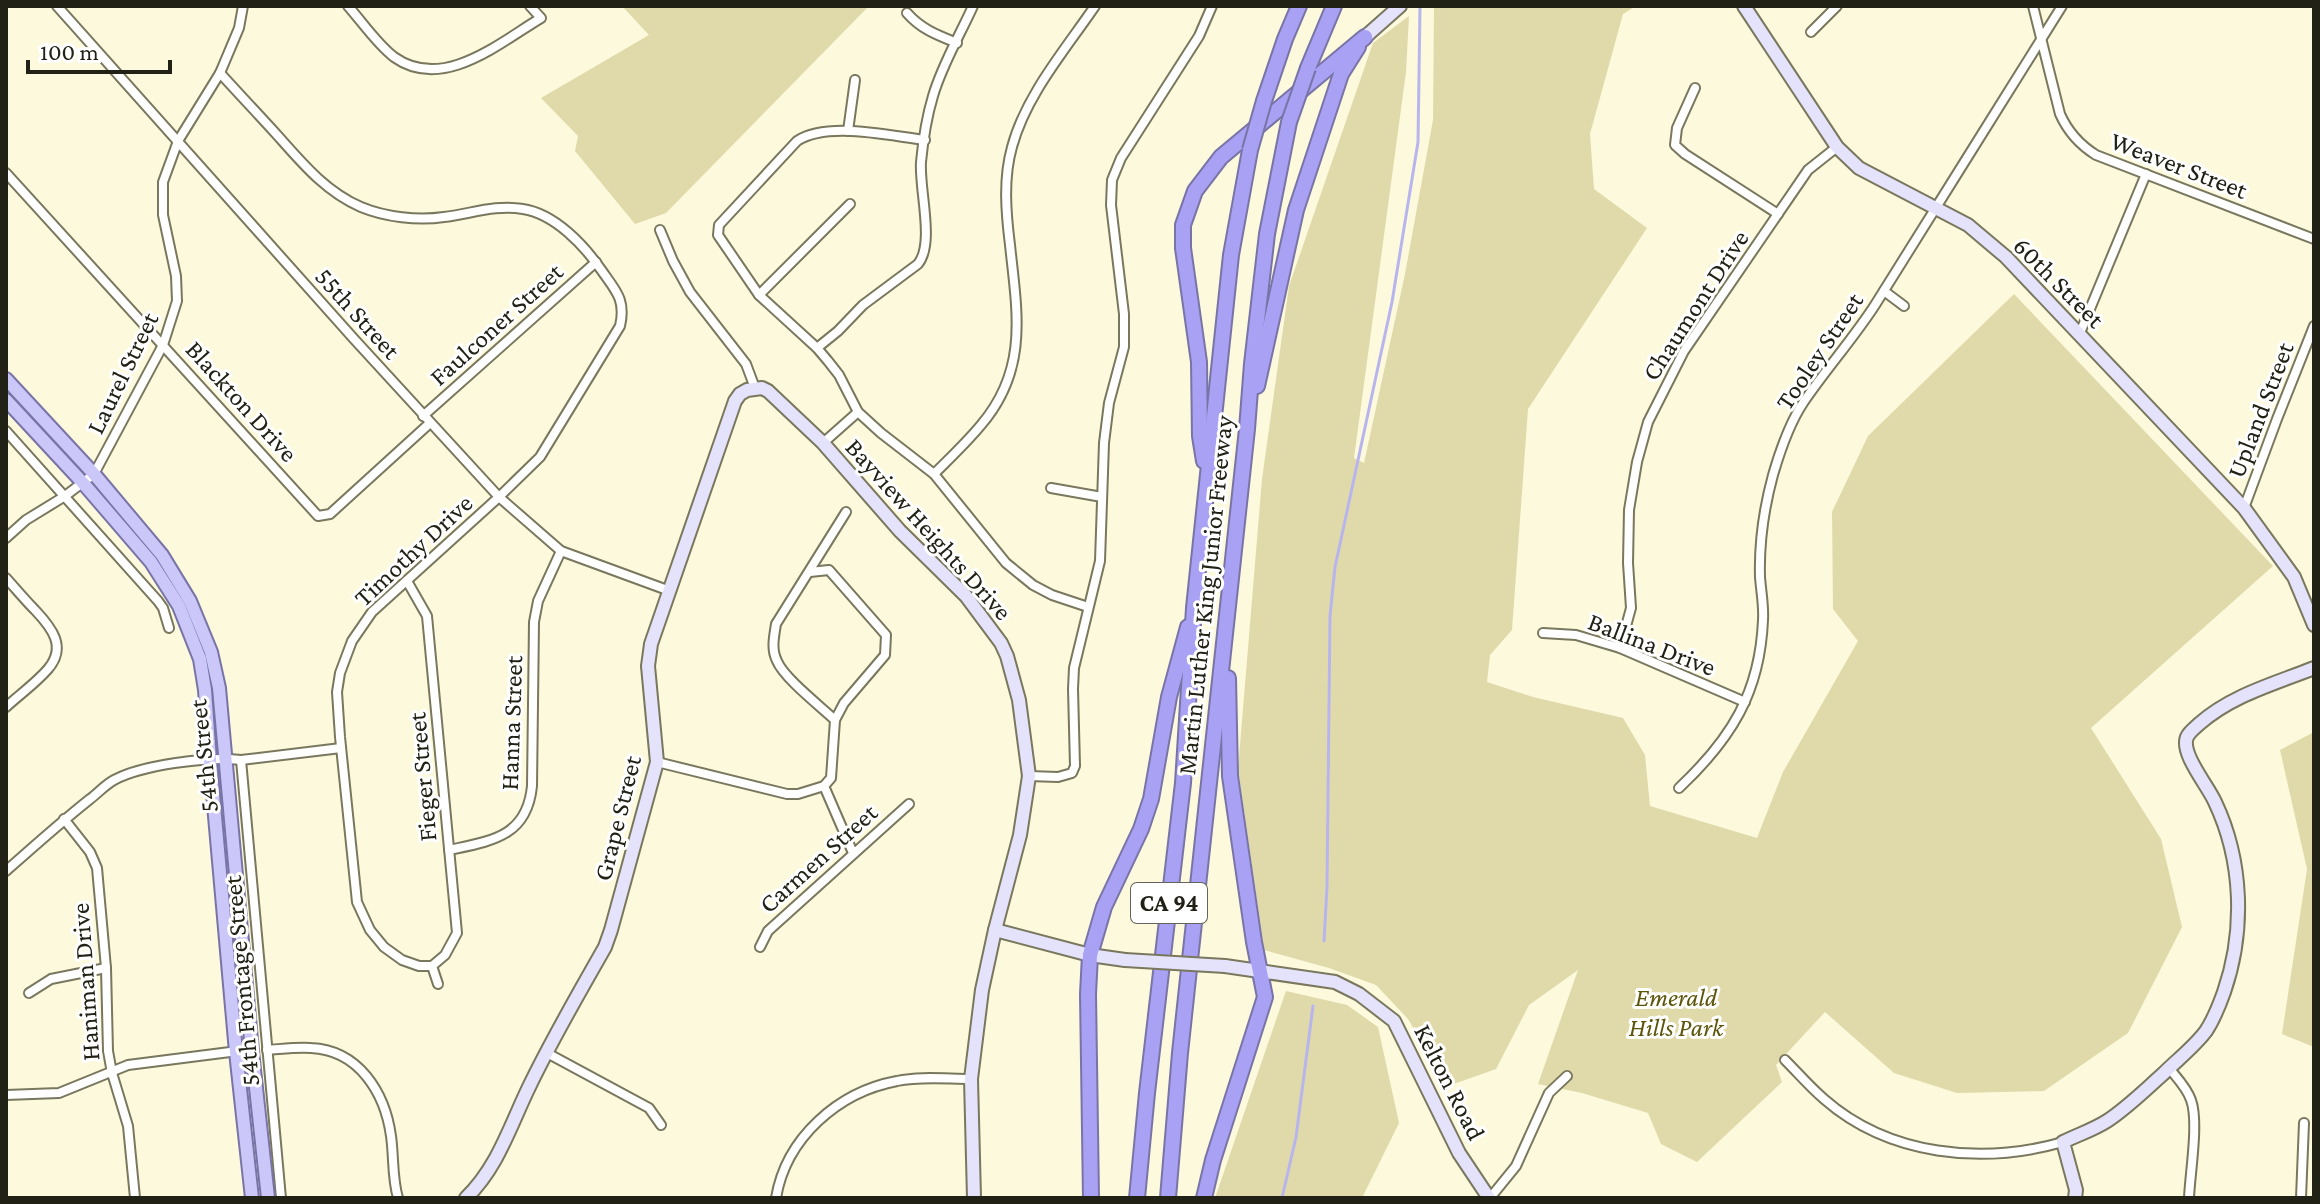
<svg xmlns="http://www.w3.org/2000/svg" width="2320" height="1204" viewBox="0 0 2320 1204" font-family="'Crimson Pro',serif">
<rect width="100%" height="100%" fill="#fcf9dc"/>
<g fill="#e0daaa">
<path d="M622 6H869L666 213 635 224 575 151 578 136 541 98 649 35Z"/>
<path d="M1434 6H1636L1623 14 1590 134 1594 189 1647 228 1528 409 1512 630 1490 655 1487 682 1533 697 1623 718 1645 755 1650 806 1757 838 1783 772 1858 641 1833 609 1832 512 1868 436 2014 294 2273 566 2091 728 2161 839 2182 927 2128 1033 2044 1091 1957 1093 1894 1073 1825 1012 1776 1065 1782 1082 1697 1162 1661 1144 1648 1113 1582 1093 1538 1084 1578 970 1529 1005 1496 1069 1448 1086 1408 1019 1376 985 1329 968 1264 950 1238 769 1262 479 1289 286 1373 43 1409 16 1406 72 1354 458 1364 463 1405 274 1433 120Z"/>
<path d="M2314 732V1047L2282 1034 2307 869 2280 750Z"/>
<path d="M1286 991 1347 1005 1378 1027 1399 1123 1362 1198H1215Z"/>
</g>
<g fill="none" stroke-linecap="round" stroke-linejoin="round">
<g stroke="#b8b5ee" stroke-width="3">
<path d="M1324 941 1327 887 1330 616 1335 567 1392 302 1418 142 1420 6"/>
<path d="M1282 1198 1296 1137 1313 1006"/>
</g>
<g stroke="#79775d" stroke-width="12">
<g id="street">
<path d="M57 6 354 339 499 497 561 551 670 591"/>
<path d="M348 6C363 23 377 44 394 57 443 92 499 43 541 18L530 6"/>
<path d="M2033 6 2060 114C2068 132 2080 145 2096 155L2314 239"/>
<path d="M907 13C921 29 937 35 957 43"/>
<path d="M1811 32 1837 6"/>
<path d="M220 73C239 94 259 115 278 136 302 163 326 192 361 207 385 217 418 221 444 217 470 214 496 204 523 209 555 214 584 245 602 271 616 291 626 300 620 326L540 457 499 497 372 612 352 641 340 673 337 692 340 737 357 902 370 930 384 947 402 960 419 966H432"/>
<path d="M1695 88 1677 128 1675 145 1685 154 1778 214"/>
<path d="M848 131 855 80"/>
<path d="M925 140C889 136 828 121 797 141L719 225 718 235 759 295 817 348 828 361 839 375 858 412 881 433 934 474 1006 563 1033 585 1052 595 1088 607"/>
<path d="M6 173 318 516 330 514 430 423"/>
<path d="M660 230 673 261 690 292 746 364 755 388"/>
<path d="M1884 291 1904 306"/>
<path d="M759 295 850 204"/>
<path d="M2080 333 2146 174"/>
<path d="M817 348 838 331 863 305 918 264C935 243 919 190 921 162 923 141 927 116 933 96 942 65 960 35 973 6"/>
<path d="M423 416 596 262"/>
<path d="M6 431 158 601 163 608 169 628"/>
<path d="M823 443 858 412"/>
<path d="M934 474C950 458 967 442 981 425 1029 369 1017 312 1010 245 1006 213 1003 179 1012 147 1026 95 1065 50 1095 6"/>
<path d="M1051 488 1102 497"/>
<path d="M2244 508 2277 419 2314 326"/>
<path d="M6 538 26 520 65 496 94 474 163 345 177 301 176 276 163 215V182L178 141 220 73 239 28 243 6"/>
<path d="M810 572 829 570 886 635 885 655 844 703 835 720 831 778 824 786 853 853"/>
<path d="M6 578C16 589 25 600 35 610 52 628 67 647 48 669 36 683 19 695 6 707"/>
<path d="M407 581 427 616 457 933 445 955 432 966"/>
<path d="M1543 633 1576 635 1620 648 1745 702"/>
<path d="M1620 648 1631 608 1628 563 1629 510 1637 462 1648 422 1684 351 1808 170 1837 147"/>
<path d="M835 720C820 706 784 678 777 661 771 649 774 637 776 624L846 512"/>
<path d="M241 760 281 1198"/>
<path d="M657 762 787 794H798L824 786"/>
<path d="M1029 776 1058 777 1072 773 1075 766 1073 689 1074 668 1100 561 1104 443 1109 403 1124 347V314L1111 205 1112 180 1121 158 1199 36 1212 6"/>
<path d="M1679 788C1731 739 1760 693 1763 620 1764 606 1761 591 1760 577 1759 543 1764 508 1773 475 1780 451 1789 424 1803 403 1826 369 1853 339 1875 305 1938 206 1999 105 2062 6"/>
<path d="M64 819 90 852 97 868 106 968 108 1051 112 1073 128 1126 135 1198"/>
<path d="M449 850C491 841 527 837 532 786L534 622 538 601 561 551"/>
<path d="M6 871C33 847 61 822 90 799 98 793 105 785 114 780 142 765 209 756 241 760L341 748"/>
<path d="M760 947 768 931 909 804"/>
<path d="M432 966 438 984"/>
<path d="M29 993 51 979 106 968"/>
<path d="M267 1050C282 1049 297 1047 311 1048 359 1050 385 1093 391 1136 394 1157 392 1178 398 1198"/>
<path d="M547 1053 649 1108 661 1125"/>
<path d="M1785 1060C1798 1073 1810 1087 1824 1099 1889 1156 1982 1165 2063 1142"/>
<path d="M2169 1068C2177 1078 2187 1088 2191 1100 2199 1122 2190 1173 2189 1198"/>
<path d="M6 1095 59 1093 128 1065 230 1052"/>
<path d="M776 1198C786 1138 838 1092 897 1081 920 1076 947 1079 971 1079"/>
<path d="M1490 1198 1516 1166 1549 1093 1567 1076"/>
<path d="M2301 1198 2304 1123"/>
</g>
</g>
<g stroke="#79775d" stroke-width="16">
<g id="secondary">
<path d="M1744 6 1837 147 1859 168 1968 225 2006 257 2244 508 2294 577 2314 625"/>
<path d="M1365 37 1400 6"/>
<path d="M995 930 1090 955 1125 960"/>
<path d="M1225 966 1335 982 1359 994 1394 1021 1459 1153 1489 1198"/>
<path d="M466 1198C498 1167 510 1126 529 1087 552 1039 579 993 605 947L611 930 657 762 648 666 651 644 735 401 740 394 747 390 762 388 768 391 823 443 900 531 966 596 1001 643 1007 656 1019 700 1029 776 1020 835 995 930 982 990 971 1079 974 1198"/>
<path d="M2075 1198 2076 1190 2063 1142C2077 1135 2093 1130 2107 1121 2127 1108 2145 1090 2163 1074 2177 1060 2194 1047 2206 1031 2214 1019 2219 1006 2224 992 2245 931 2243 861 2215 802 2208 786 2180 753 2187 737 2190 731 2195 728 2199 724 2232 695 2274 684 2314 668"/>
</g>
</g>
<g stroke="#7974a6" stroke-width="16">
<g id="primary">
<path d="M6 379 94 474 162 555 190 601 211 652 219 688 252 1051 268 1198"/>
<path d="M6 400 83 483 151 562 179 606 200 659 205 690 210 760 236 1052 252 1198"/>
</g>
</g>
<g stroke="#7974a6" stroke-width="18">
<g id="highway">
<path d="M1308 68 1334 6"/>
<path d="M1264 101 1285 39 1299 6"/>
<path d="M1257 386 1296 210 1341 74 1358 47"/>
<path d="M1204 461 1200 436 1199 362 1183 248V225L1195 191 1221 157 1365 37"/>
<path d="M1091 1198 1088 994 1090 955 1104 907 1141 829 1151 799 1169 697 1188 627"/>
<path d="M1137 1198 1147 1093 1183 783 1194 608 1231 255 1250 150"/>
<path d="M1168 1198 1180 1053 1247 429 1252 364 1267 234 1289 122"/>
<path d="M1204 1198 1213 1160 1265 997 1254 942 1230 776 1228 678"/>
</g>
</g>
<use href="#street" stroke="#fff" stroke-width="8"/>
<use href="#secondary" stroke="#e5e3fc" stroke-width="12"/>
<use href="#primary" stroke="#cbc7f8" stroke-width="12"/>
<use href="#highway" stroke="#a8a1f4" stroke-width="14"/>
<g stroke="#79775d" stroke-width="16" stroke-linecap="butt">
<path id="secondary-bridge" d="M1125 960 1225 966"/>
</g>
<g stroke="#7974a6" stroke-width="18" stroke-linecap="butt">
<g id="highway-bridge">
<path d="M1289 122 1308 68"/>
<path d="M1250 150 1264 101"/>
</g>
</g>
<use href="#secondary-bridge" stroke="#e5e3fc" stroke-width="12"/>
<use href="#highway-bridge" stroke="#a8a1f4" stroke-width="14"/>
</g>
<g text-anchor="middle" stroke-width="6" stroke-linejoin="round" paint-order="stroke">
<rect fill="#fff" stroke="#64645c" stroke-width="2" x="1131" y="883" width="76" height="40" rx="6"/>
<g font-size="24" font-weight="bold" fill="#222116">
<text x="1169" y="911">CA 94</text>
</g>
<g font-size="26" fill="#222116" stroke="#fff">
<text transform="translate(2179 165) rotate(21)" y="9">Weaver Street</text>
<text transform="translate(2059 282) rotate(45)" y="9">60th Street</text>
<text transform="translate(1695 305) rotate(-57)" y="9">Chaumont Drive</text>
<text transform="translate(358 313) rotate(48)" y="9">55th Street</text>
<text transform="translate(496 324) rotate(-42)" y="9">Faulconer Street</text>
<text transform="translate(1819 351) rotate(-56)" y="9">Tooley Street</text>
<text transform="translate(122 373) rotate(-64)" y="9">Laurel Street</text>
<text transform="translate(242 401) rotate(48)" y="9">Blackton Drive</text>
<text transform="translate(2260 410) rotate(-69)" y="9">Upland Street</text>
<text transform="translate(929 529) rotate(48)" y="9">Bayview Heights Drive</text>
<text transform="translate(413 550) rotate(-43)" y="9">Timothy Drive</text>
<text transform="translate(1205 595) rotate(-84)" y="9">Martin Luther King Junior Freeway</text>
<text transform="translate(1652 644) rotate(21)" y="9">Ballina Drive</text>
<text transform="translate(511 723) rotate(-88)" y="9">Hanna Street</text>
<text transform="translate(203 756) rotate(-96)" y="9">54th Street</text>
<text transform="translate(422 777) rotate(-95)" y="9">Fieger Street</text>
<text transform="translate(617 818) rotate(-76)" y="9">Grape Street</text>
<text transform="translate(818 858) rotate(-42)" y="9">Carmen Street</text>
<text transform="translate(241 981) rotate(-95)" y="9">54th Frontage Street</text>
<text transform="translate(85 982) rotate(-94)" y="9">Haniman Drive</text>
<text transform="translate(1450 1082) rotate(63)" y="9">Kelton Road</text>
</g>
<g font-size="26" font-style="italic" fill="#5c5409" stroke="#fff">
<text x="1676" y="1006">Emerald<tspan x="1676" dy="30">Hills Park</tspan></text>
</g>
</g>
<rect width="2320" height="1204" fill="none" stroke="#222116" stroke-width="16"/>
<path d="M28 60v12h142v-12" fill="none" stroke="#222116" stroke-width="4"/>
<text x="40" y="60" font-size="24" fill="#222116" stroke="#ffffff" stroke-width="6" paint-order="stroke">100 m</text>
</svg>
